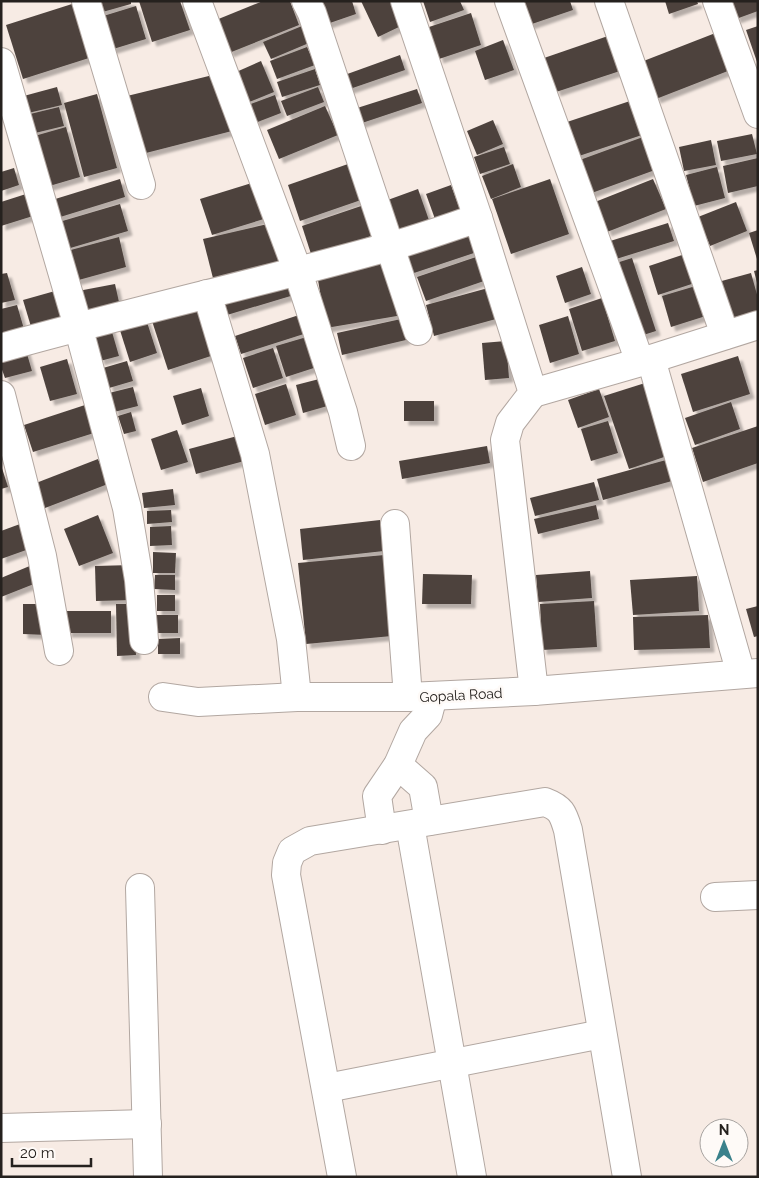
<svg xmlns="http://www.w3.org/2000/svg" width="759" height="1178" viewBox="0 0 759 1178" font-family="Raleway,sans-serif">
<defs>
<filter id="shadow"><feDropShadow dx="4.5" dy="4.5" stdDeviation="1" flood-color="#0004"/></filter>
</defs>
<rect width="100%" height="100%" fill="#f7ebe4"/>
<g fill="#4d433e" filter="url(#shadow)">
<path d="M96 1H131V4L99 13Z"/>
<path d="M139 1H180L190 30 152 42Z"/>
<path d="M263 1H290L299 25 229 53 216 20Z"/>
<path d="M316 1H352L356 14 324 25Z"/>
<path d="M361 1H390L401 26 378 37Z"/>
<path d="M423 1H460L464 10 430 22Z"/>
<path d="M521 1H570L573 10 529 25Z"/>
<path d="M665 1H697L698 4 669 14Z"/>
<path d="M730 1H758V11L736 19Z"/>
<path d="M72 4 89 58 23 79 6 25Z"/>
<path d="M136 6 146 39 110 50 100 17Z"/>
<path d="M471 13 481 45 439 59 429 27Z"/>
<path d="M302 26 309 43 271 59 263 42Z"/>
<path d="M758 26V61L757 62 746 30Z"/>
<path d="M718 32 733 69 656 99 641 62Z"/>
<path d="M608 36 620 71 556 92 544 58Z"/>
<path d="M503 40 514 70 485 80 475 51Z"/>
<path d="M307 47 315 65 277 79 270 61Z"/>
<path d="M400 55 405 70 344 91 339 77Z"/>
<path d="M261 61 274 92 247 103 234 73Z"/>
<path d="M315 69 320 85 282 97 277 82Z"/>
<path d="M217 74 232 131 142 154 127 96Z"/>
<path d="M57 87 62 105 24 114 20 97Z"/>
<path d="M318 87 324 102 287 116 281 101Z"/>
<path d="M417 89 422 103 359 124 354 109Z"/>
<path d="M97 94 117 168 84 177 64 103Z"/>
<path d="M275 95 281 113 255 123 248 105Z"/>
<path d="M636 99 648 133 576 157 564 123Z"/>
<path d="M325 106 338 135 279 159 267 130Z"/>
<path d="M59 107 64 126 31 134 26 115Z"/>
<path d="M493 120 503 144 477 155 467 131Z"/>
<path d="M66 127 80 177 46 187 31 137Z"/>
<path d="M752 134 757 154 721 161 717 141Z"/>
<path d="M643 137 655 170 589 194 577 161Z"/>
<path d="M711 140 716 165 684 171 679 147Z"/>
<path d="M504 147 510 164 480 174 474 157Z"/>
<path d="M758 158V186L728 193 723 166Z"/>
<path d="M348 164 361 200 300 221 288 185Z"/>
<path d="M513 164 521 187 491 199 482 176Z"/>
<path d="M717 167 725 198 694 206 686 175Z"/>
<path d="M14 168 19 185 1 191V172Z"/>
<path d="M120 179 125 197 57 218 52 200Z"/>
<path d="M550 179 569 234 511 254 492 199Z"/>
<path d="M653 179 666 209 607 232 595 202Z"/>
<path d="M255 182 267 218 212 235 200 199Z"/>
<path d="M451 185 460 210 435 219 426 194Z"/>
<path d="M418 189 430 223 396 234 385 201Z"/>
<path d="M26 194 33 216 1 226V202Z"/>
<path d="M736 202 747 231 710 246 698 217Z"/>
<path d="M120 204 128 231 67 249 59 222Z"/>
<path d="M364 205 374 235 312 257 302 226Z"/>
<path d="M276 222 286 264 214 282 203 239Z"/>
<path d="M668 223 674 241 613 260 607 242Z"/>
<path d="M469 230 477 252 411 274 403 252Z"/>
<path d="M758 230V259H757L749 233Z"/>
<path d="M119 237 126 267 75 281 67 251Z"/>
<path d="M691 252 701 281 658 295 649 266Z"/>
<path d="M476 257 484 281 426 301 417 277Z"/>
<path d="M632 258 656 331 637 337 613 264Z"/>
<path d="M387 261 397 316 326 328 317 274Z"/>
<path d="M582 267 591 294 565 303 556 276Z"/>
<path d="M758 270V283H757L754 271Z"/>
<path d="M7 273 15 300 1 303V274Z"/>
<path d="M751 273 758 298V311L728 319 718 282Z"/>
<path d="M288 275 294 295 227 315 220 295Z"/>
<path d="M115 284 121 311 84 319 78 291Z"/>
<path d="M699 285 709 315 671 327 662 296Z"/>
<path d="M488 288 496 319 434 336 426 305Z"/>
<path d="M55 291 63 322 32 330 23 300Z"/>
<path d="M602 298 615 341 582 351 569 309Z"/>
<path d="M198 303 214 355 168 370 151 318Z"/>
<path d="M17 305 24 329 1 335V309Z"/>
<path d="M302 314 307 333 241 354 235 336Z"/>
<path d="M568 316 579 354 550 363 539 325Z"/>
<path d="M146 319 157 353 130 362 119 327Z"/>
<path d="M401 319 406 340 342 355 337 333Z"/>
<path d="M110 325 119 356 100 361 92 330Z"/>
<path d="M310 336 320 366 286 377 276 346Z"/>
<path d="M506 341 509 378 485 380 482 343Z"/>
<path d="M25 347 32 371 5 378 1 367V354Z"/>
<path d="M273 348 283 378 253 388 243 358Z"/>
<path d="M738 356 750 394 693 412 681 374Z"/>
<path d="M67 359 77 394 50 401 40 367Z"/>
<path d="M127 361 133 381 109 388 103 368Z"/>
<path d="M323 378 331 405 303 413 296 385Z"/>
<path d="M645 383 670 455 629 469 604 396Z"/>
<path d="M286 384 296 415 265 425 255 394Z"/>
<path d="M133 387 138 406 114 412 109 393Z"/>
<path d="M201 388 209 416 182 425 173 396Z"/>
<path d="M599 389 609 417 578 428 568 400Z"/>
<rect x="404" y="401" width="30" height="20"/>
<path d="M731 402 740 429 695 445 685 418Z"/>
<path d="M85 405 94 433 33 452 24 425Z"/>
<path d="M131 412 136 431 124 434 118 416Z"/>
<path d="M608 421 618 453 591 461 581 429Z"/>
<path d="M758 426V463L703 482 692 448Z"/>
<path d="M177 430 188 462 161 470 151 439Z"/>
<path d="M241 435 248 460 196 474 189 449Z"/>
<path d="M487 446 490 463 402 479 399 461Z"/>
<path d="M98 459 108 484 45 508 36 483Z"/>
<path d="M666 460 672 481 603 500 597 479Z"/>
<path d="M1 465 8 487 1 489Z"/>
<path d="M594 482 599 500 535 516 530 498Z"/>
<path d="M173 489 175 505 144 508 142 493Z"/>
<path d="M596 505 599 519 538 534 534 519Z"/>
<path d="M171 510 172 522 147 524V511Z"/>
<path d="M98 515 113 553 79 566 64 529Z"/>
<path d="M380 520 384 551 303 560 300 529Z"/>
<path d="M20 524 29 549 1 559V531Z"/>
<path d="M171 526 172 545 150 546V527Z"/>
<path d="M153 552 176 553 175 573H153Z"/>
<path d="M384 555 392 636 306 644 298 563Z"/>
<path d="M32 565 39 582 1 597V578Z"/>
<path d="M132 565 134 600 96 601 95 566Z"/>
<path d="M590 571 592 598 538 602 536 575Z"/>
<path d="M423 574 472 575 471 604H422Z"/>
<path d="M155 575H175V590L154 589Z"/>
<path d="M697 576 699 611 633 615 630 580Z"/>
<rect x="157" y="595" width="18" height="16"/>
<path d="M594 601 597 647 542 650 540 604Z"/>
<path d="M23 604H48L47 635 23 634Z"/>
<path d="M116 604H134L136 655 117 656Z"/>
<path d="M758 606V636L754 637 746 609Z"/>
<rect x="67" y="611" width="44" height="22"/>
<rect x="156" y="615" width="22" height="18"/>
<path d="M708 615 710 648 634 650 633 617Z"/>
<path d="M180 638V654H158V639Z"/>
</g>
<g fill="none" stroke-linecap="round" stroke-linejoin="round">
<g stroke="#b2a7a1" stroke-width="30">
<g id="minor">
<path d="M86 1 141 185"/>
<path d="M197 1 298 272 343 412 351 446"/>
<path d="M306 1 312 13 418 331"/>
<path d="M405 1 478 218 533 393 510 423 505 440 534 691"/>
<path d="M509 1 640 362"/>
<path d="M609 1 725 335"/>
<path d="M717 1 758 114"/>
<path d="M1 62 78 326 127 508 139 580 144 640"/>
<path d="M207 294 255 454 291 639 297 697"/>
<path d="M1 348C129 312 259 283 388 247 418 239 448 228 478 218"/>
<path d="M651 359 741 674"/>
<path d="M533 393 651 359 758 325"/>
<path d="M1 395 42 556 59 651"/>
<path d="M395 524 408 697"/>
<path d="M163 697 198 702 297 697H408L534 691 758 673"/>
<path d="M398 765 423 787 429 821"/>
<path d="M410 825 472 1177"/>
<path d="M382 830 377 796 398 765 413 731 428 715 433 696"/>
<path d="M140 888 148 1177"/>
<path d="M715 897 758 895"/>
<path d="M327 1088 602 1034"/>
<path d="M1 1128 147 1124"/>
<path d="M342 1177 286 875 287 863 292 851 310 841 545 802C561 808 563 813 568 830L627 1177"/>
</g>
</g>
<use href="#minor" stroke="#fff" stroke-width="28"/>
</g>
<g text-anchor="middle" stroke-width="5" stroke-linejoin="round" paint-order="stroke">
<g font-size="14" fill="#25211e" stroke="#fefaf7">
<text transform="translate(461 695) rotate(-3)" y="5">Gopala Road</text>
</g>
</g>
<rect width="759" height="1178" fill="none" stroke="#25211e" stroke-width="5"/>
<g transform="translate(724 1143)"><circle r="24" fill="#fefaf7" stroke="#a7a3a0"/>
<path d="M0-4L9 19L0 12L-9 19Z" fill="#3a818b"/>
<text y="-8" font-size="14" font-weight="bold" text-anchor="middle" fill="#25211e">N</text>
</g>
<path d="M12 1158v8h79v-8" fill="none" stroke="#25211e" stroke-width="2.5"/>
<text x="20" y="1158" font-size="15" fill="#25211e" stroke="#fefaf7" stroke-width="4" paint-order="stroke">20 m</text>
</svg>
